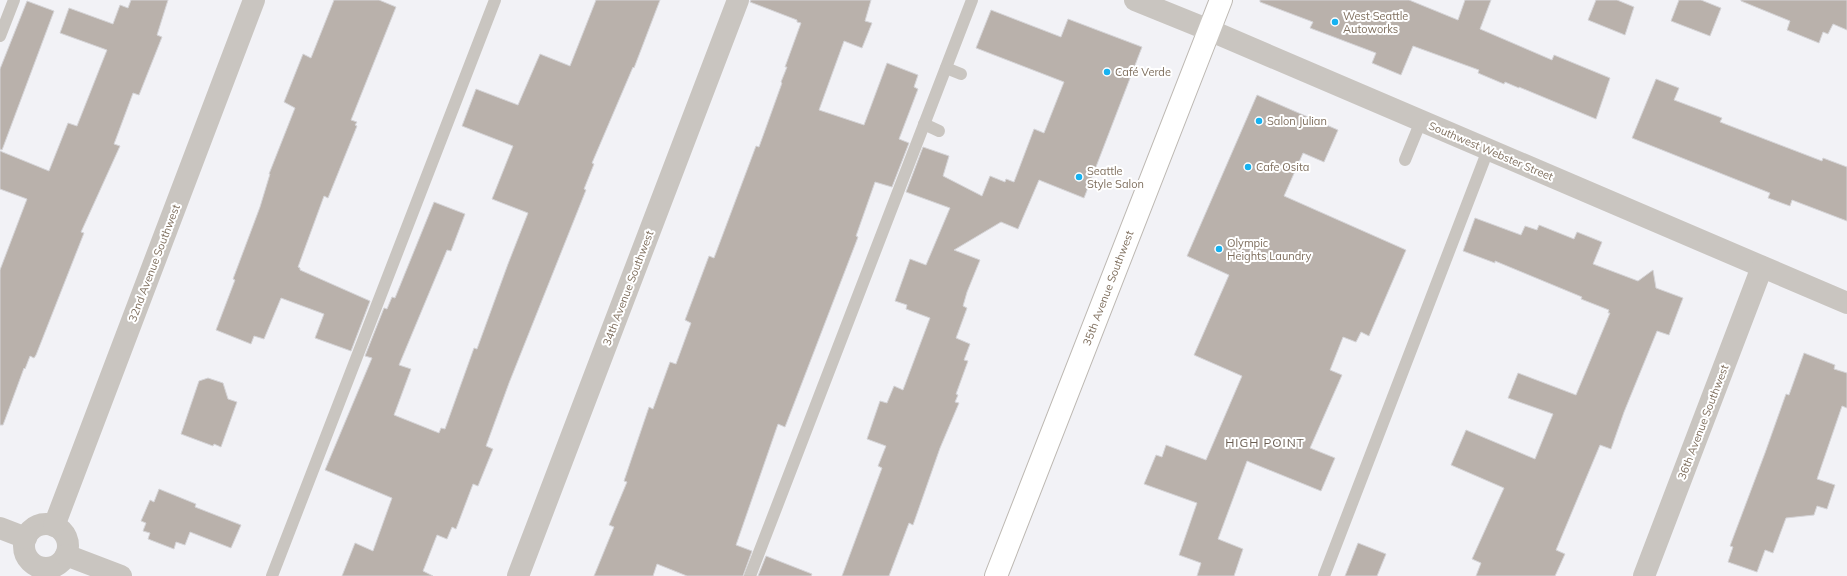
<svg xmlns="http://www.w3.org/2000/svg" width="1847" height="576" viewBox="0 0 1847 576" font-family="Mulish,sans-serif">
<rect width="100%" height="100%" fill="#f2f2f6"/>
<g fill="#b9b1ab" stroke="#d5d4d7">
<path d="M131 0H168L157 35 162 37 139 95 133 93 114 144 120 146 81 232 84 233 36 355 34 358 30 356 25 369 24 368 3 425H0V270L27 199 0 189V151L49 171 68 123 77 126 107 50 60 33 69 8 113 24 120 5 128 8Z"/>
<path d="M334 0H379L396 7 351 120 357 122 355 125 357 126 328 198 324 196 298 267 300 268V270L370 301 351 351 315 338 324 314 281 298 264 339 254 336 251 344 216 330 235 280 233 279 260 207 270 174H269L295 108 284 102 303 54 311 58Z"/>
<path d="M596 0H660L634 68 633 67 592 163 594 164 584 189 586 190 509 383 486 446 493 449 478 486 473 484 456 529 452 527 447 539 437 535 423 571 433 576H342L355 543 373 551 392 498 325 470 372 358 365 356 384 308 387 309 392 297 395 298 434 202 465 214 451 251 447 250 399 365 411 369 394 415 439 433 441 428 445 429 474 348 477 349 508 264 528 213 492 199 513 146 462 126 476 89 518 105 540 54 570 66Z"/>
<path d="M751 0H871L865 21 872 23 862 48 844 41 819 110 864 125 887 63 918 75 914 87 918 89 899 139 909 143 892 187 875 182 856 236 858 237 785 427 778 424 736 545 752 551 743 576H687L657 564 653 576H594L614 527 609 525 627 482 624 481 649 407 653 409 670 362 676 364 691 323 685 320 709 256 714 258 756 146 759 147 782 83 781 82 787 67H785L801 23 797 22V20L750 2Z"/>
<path d="M1260 0H1409L1458 20 1465 0H1491L1480 29 1552 60 1554 55 1610 78 1596 119 1519 87V88L1505 82 1504 84 1478 73 1479 70 1413 46 1401 75 1372 63 1376 53 1310 28 1313 22 1260 2Z"/>
<path d="M1596 0H1617L1634 7 1625 35 1588 20Z"/>
<path d="M1679 0H1701L1721 8 1710 36 1671 21Z"/>
<path d="M1741 0H1847V30L1833 24 1828 34 1823 32 1819 43 1787 30 1790 21 1741 1Z"/>
<path d="M27 1 54 11 2 150 0 149V69Z"/>
<path d="M991 10 1061 37 1068 19 1142 47 1084 198 1039 180 1018 229 1001 222 954 250 980 260 967 292 963 306 967 308 956 338 970 344 964 360 968 361 956 394 958 395 955 402 959 403 940 448 913 525 909 523 889 576H842L882 468 878 466 886 446 867 439 880 401 887 403 894 386 903 390 930 318 906 309 907 305 895 301 910 259 926 265 950 208 906 192 923 147 949 156 943 176 982 196 990 176 1005 182 1006 179 1014 182 1034 129 1044 133 1064 82 976 48Z"/>
<path d="M1656 79 1679 88 1674 100 1722 118 1720 122 1822 161 1823 158 1847 167V221L1792 200 1790 206 1768 198 1770 193 1632 138Z"/>
<path d="M1257 95 1338 130 1324 162 1303 153 1284 196 1406 250 1369 336 1361 332 1356 342 1343 337 1330 370 1342 375 1310 448 1335 458 1321 491 1247 461 1218 539 1243 549 1234 576H1197L1201 563 1179 555 1197 503 1144 484 1156 455 1162 457 1166 445 1206 460 1242 376 1194 355 1229 275 1187 256Z"/>
<path d="M1475 218 1521 235 1525 226 1537 230 1539 225 1574 239 1577 232 1602 242 1593 264 1638 281 1653 270 1656 288 1683 298 1669 335 1657 331 1624 412 1611 449 1600 445 1556 550 1565 554 1555 576H1476L1481 563 1472 559 1504 488 1451 465 1466 430 1535 459 1553 414 1508 398 1518 373 1576 395 1610 313H1608L1609 310 1581 299 1582 297 1495 261V263L1463 251Z"/>
<path d="M1804 353 1835 365 1834 369 1847 373V408L1842 406 1817 479 1835 485 1827 509 1817 506 1814 515 1786 518 1773 553 1765 550 1757 572 1728 562 1733 547 1730 546 1765 453 1786 394 1789 395Z"/>
<path d="M208 378 223 383 228 399 237 402 221 447 214 444 213 446 181 434 199 381Z"/>
<path d="M159 489 196 504 195 507 241 525 231 548 190 532 185 545 176 542 174 549 148 539 150 533 143 531 146 523 141 521 150 500 154 502Z"/>
<path d="M1358 543 1386 554 1377 576H1345Z"/>
<path d="M766 556 812 574 811 576H758Z"/>
</g>
<g fill="none" stroke-linecap="round" stroke-linejoin="round">
<g stroke="#bdb8b2" stroke-width="24">
<path id="secondary" d="M996 576 1221 0"/>
</g>
<g stroke="#c9c5c0" stroke-width="12">
<path d="M0 36 14 0"/>
<path d="M946 68 961 74"/>
<path d="M924 124 939 131"/>
<path d="M1405 160 1421 121"/>
<path d="M272 576 495 0"/>
<path d="M750 576 972 0"/>
<path d="M1324 576 1488 150"/>
</g>
<g stroke="#c9c5c0" stroke-width="22">
<path d="M1135 0 1209 30 1847 303"/>
<circle cx="46" cy="546" r="22"/>
<path d="M54 526 254 0"/>
<path d="M0 528 26 538"/>
<path d="M66 555 121 576"/>
<path d="M518 576 738 0"/>
<path d="M1644 576 1762 267"/>
</g>
<use href="#secondary" stroke="#fff" stroke-width="22"/>
</g>
<g fill="#16b2f1" stroke="#fff" stroke-width="1.5">
<circle cx="1335" cy="22" r="4"/>
<circle cx="1107" cy="72" r="4"/>
<circle cx="1259" cy="121" r="4"/>
<circle cx="1248" cy="167" r="4"/>
<circle cx="1079" cy="177" r="4"/>
<circle cx="1219" cy="249" r="4"/>
</g>
<g text-anchor="middle" stroke-width="4" stroke-linejoin="round" paint-order="stroke">
<g font-size="11" fill="#7f6f5e" stroke="#fff" text-anchor="start">
<text x="1343" y="20">West Seattle<tspan x="1343" dy="13">Autoworks</tspan></text>
<text x="1115" y="76">Café Verde</text>
<text x="1267" y="125">Salon Julian</text>
<text x="1256" y="171">Cafe Osita</text>
<text x="1087" y="175">Seattle<tspan x="1087" dy="13">Style Salon</tspan></text>
<text x="1227" y="247">Olympic<tspan x="1227" dy="13">Heights Laundry</tspan></text>
</g>
<g font-size="11" fill="#7f6f5e" stroke="#fff">
<text transform="translate(1491 151) rotate(23)" y="4">Southwest Webster Street</text>
<text transform="translate(154 263) rotate(-69)" y="4">32nd Avenue Southwest</text>
<text transform="translate(628 288) rotate(-69)" y="4">34th Avenue Southwest</text>
<text transform="translate(1108 288) rotate(-69)" y="4">35th Avenue Southwest</text>
<text transform="translate(1703 422) rotate(-69)" y="4">36th Avenue Southwest</text>
</g>
<g font-size="12" letter-spacing="1" fill="#6a5d51" stroke="#fff">
<text x="1265" y="447">HIGH POINT</text>
</g>
</g>
</svg>
